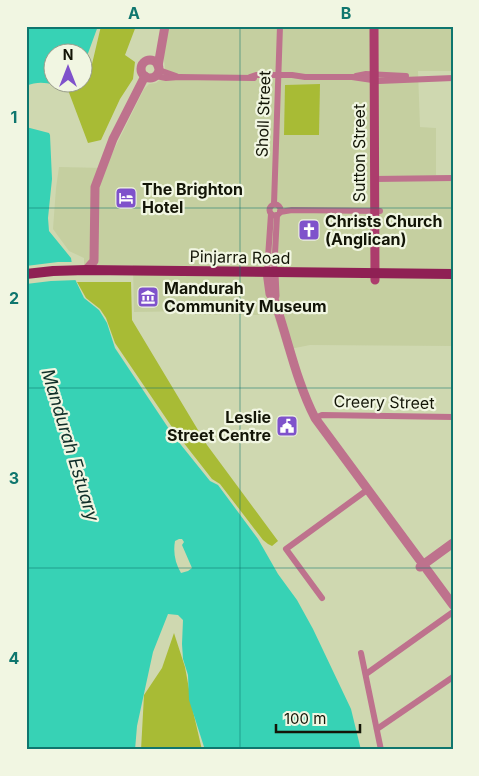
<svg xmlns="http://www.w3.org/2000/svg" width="479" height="776" viewBox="0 0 479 776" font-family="Inter,sans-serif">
<rect width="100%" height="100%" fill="#cfd8b0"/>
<path fill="#c5cfa0" d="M169 26 453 27V71H418L420 127 436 128V175L453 176V346L310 345 285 350 274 315H195V311L134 312 133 265H84V258L69 251 53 229 56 188 59 167 105 168 144 89 149 84 156 83 160 80 162 75 165 68 163 52Z"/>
<g fill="#a8bb35">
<path d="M101 26H136L125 55 135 62 133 79 120 99 101 140 88 143 68 90 88 81Z"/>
<path d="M320 84 319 135H284L285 85Z"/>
<path d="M77 282H131L132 320 207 445 278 541 272 546 268 544 263 540 220 484 212 479 176 433 115 343 106 318 100 309 86 298Z"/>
<path d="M174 633 185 667 193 711 202 750H141L144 695 162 668Z"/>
</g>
<g fill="#37d2b5" fill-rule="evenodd">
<path d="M26 26H98L83 67 82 52H52V68H49L54 85C44 82 36 82 26 86Z"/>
<path d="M26 127 49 133 50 135 52 179 48 218 49 231 71 258 74 277 84 298 99 310 107 323 115 348 173 435 210 481 218 485 258 539 278 574 297 600 313 629 351 709 361 750H205L189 700 188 675 183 659 182 644 183 620 178 615 168 614 153 652 137 726 135 750H26ZM179 539H182L184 542 182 545 192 568 188 571 181 573C175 563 173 552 175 541Z"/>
</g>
<path fill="#cfd8b0" d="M58 262H75L76 276 78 280 51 281 26 284V266Z"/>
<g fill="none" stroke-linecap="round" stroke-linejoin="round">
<g stroke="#be728d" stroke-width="6">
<path d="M159 70 176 76"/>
<path d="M156 76 166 78 179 77 254 78"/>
<path d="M356 76 366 74 406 76"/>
<path d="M250 77 256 75H292L305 77H352L379 81 453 78"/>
<path d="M374 179 453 178"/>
<path d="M274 204 280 26"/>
<circle cx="275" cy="210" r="5.5"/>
<path d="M280 212 292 210 380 211"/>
<path d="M267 272 271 214"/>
<path d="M274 273 277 215"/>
<path d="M315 418 322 415 453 417"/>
<path d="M322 598 286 549 367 490"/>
<path d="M361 653 381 750"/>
<path d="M366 674 453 612"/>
<path d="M377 729 453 677"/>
</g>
<g stroke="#be728d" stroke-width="9">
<circle cx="150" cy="69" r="9"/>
<path d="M158 66 165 26"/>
<path d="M86 270 94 261 95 187 113 139 145 76"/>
<path d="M267 272 270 294 274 299C288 339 296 381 315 418L453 605"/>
<path d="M274 273 275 296"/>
<path d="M420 567 453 543"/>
</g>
<path stroke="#ac3c6c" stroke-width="9" d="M374 26 375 280"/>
<path stroke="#8f2054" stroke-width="10" d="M26 274 53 271 86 270 453 274"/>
</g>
<path fill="none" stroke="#0f766e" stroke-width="1" stroke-opacity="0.55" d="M240 26V750M26 208H453M26 388H453M26 568H453"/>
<defs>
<g id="hotel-square" transform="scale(1.125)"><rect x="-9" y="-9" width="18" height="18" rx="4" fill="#7f52cb" stroke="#f1f6e2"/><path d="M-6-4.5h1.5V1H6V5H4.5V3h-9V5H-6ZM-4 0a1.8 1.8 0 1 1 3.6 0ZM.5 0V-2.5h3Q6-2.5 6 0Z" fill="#fff"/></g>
<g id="church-square" transform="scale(1.125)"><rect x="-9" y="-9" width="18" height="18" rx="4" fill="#7f52cb" stroke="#f1f6e2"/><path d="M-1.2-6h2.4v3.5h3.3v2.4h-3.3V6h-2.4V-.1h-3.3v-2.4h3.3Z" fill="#fff"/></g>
<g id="museum-square" transform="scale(1.125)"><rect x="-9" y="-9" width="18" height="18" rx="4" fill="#7f52cb" stroke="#f1f6e2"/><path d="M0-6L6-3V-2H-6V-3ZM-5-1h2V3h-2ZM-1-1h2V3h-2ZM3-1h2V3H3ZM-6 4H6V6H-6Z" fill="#fff"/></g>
<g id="civic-square" transform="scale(1.125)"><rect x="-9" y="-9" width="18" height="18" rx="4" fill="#7f52cb" stroke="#f1f6e2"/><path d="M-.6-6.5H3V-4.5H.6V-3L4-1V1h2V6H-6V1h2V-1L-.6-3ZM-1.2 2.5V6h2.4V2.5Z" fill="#fff"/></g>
</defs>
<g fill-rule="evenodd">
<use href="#hotel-square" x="126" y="198"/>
<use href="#church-square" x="309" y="230"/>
<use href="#museum-square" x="148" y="297"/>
<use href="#civic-square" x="287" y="426"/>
</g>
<g text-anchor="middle" stroke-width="4.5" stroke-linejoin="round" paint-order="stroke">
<g font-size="16" fill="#131507" stroke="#f1f6e2">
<text transform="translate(263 114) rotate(-88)" y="6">Sholl Street</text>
<text transform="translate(359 153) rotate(-90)" y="6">Sutton Street</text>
<text transform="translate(240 257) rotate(1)" y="6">Pinjarra Road</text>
<text transform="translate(384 402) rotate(1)" y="6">Creery Street</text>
</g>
<g font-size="16" font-weight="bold" fill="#131507" stroke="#f1f6e2" text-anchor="start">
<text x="142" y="195">The Brighton<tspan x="142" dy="18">Hotel</tspan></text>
<text x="325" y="227">Christs Church<tspan x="325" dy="18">(Anglican)</tspan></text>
<text x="164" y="294">Mandurah<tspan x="164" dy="18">Community Museum</tspan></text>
<text x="271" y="423" text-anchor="end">Leslie<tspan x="271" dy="18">Street Centre</tspan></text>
</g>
<g font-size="18" font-style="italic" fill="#102f29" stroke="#f1f6e2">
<text transform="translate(70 445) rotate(73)" y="6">Mandurah Estuary</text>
</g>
</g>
<rect width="479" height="776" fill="none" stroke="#f1f6e2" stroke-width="55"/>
<g transform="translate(68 68)"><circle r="24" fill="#f1f6e2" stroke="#989c8a"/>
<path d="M0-4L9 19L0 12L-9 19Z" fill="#7f52cb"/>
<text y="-8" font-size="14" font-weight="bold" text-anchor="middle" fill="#131507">N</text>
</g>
<path d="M276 724v8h84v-8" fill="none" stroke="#131507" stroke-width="2.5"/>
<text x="284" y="724" font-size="15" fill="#131507" stroke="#f1f6e2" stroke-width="4" paint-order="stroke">100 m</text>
<rect x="28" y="28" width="424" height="720" fill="none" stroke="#0f766e" stroke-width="2"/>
<g font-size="16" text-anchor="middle" font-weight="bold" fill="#0f766e">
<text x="134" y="19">A</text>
<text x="346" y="19">B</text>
<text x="14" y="123">1</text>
<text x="14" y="304">2</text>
<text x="14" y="484">3</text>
<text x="14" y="664">4</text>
</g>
</svg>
